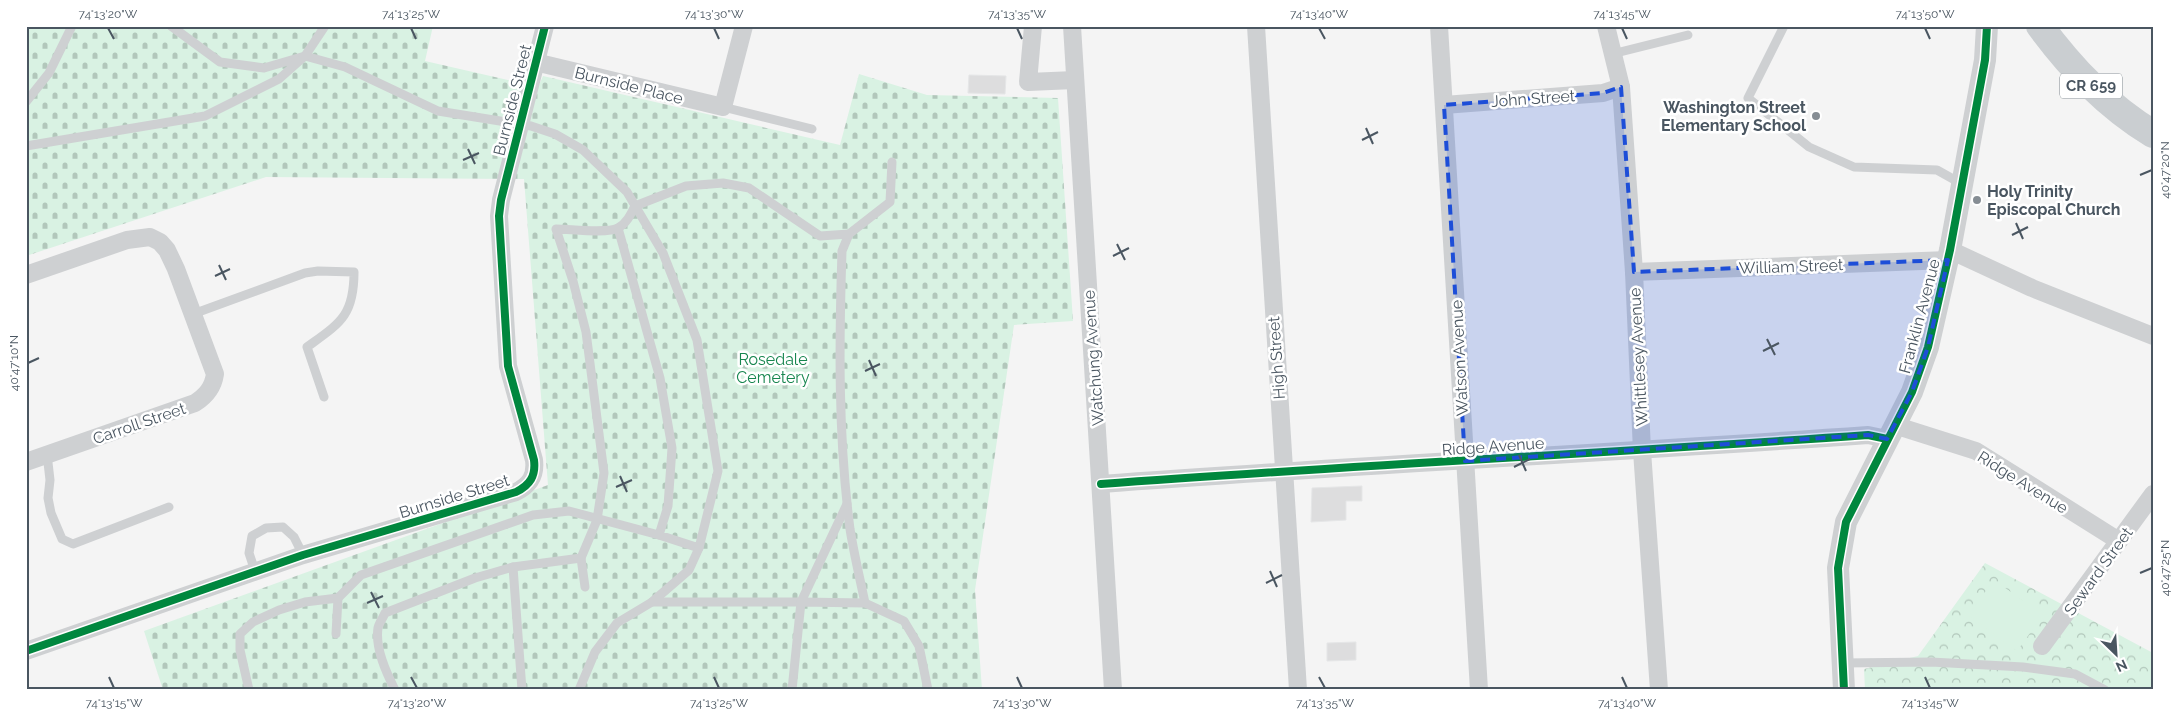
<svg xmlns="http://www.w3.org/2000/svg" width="2179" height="716" viewBox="0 0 2179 716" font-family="Raleway,sans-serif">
<defs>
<pattern id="forest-crowns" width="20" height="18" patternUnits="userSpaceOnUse" patternTransform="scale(1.25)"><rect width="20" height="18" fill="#d9f2e3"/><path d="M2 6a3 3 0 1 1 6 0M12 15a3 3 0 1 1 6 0" fill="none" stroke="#b2c7bb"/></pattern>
<pattern id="cemetery-stones" width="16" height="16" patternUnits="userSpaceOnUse" patternTransform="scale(1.25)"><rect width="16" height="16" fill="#d9f2e3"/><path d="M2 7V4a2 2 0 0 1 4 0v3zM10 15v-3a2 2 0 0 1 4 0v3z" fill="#b2c7bb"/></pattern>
</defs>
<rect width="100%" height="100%" fill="#f4f4f4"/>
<path fill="url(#forest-crowns)" d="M1985 563 2153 653V690H1865L1864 669 1918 656Z"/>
<path fill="url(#cemetery-stones)" d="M26 26H433L425 61 538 87 543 76 840 145 859 74 927 95 1058 98 1073 321 1014 325 975 590 982 690H163L144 631 548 485 524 179 266 177 26 256Z"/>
<path fill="#d9f2e3" d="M1994 580 2043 615 2017 651 1968 615Z"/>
<g fill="#ddddde" stroke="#e5e6e7">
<path d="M969 75 1006 76 1005 94 968 93Z"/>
<path d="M1362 486V501H1346V520L1311 522 1312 488Z"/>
<path d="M1356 642V660L1327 661V643Z"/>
</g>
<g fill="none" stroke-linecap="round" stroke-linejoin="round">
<g stroke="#ced0d2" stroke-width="9">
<path d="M171 26 220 62 264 68 305 56 345 67 438 111 531 126 555 134 583 150 627 192 663 253 697 340 718 471 699 548 659 535 668 506 672 448 660 378 618 228"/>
<path d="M1784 26 1748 98 1809 147 1854 167 1937 170 1962 184"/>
<path d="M1612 54 1688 35"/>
<path d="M26 102 49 73 72 26"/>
<path d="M723 107 812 129"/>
<path d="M26 146 205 116 279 79 305 56 325 26"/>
<path d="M193 314 305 273 318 271 354 272C354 316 340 323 307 347L324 397"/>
<path d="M47 454 50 480 48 498 51 513 62 539 73 544 169 507"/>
<path d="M581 558 585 587"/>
<path d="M255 571 249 553 252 536 266 528 283 527 294 537 303 555"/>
<path d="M652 602 689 570 699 548"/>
<path d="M865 603C860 579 854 554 850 529 838 437 839 343 842 251L849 234 890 202 892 162"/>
<path d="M336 634 338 598"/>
<path d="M1843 663 1931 662 2023 667 2075 674 2105 690"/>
<path d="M249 690 240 650V634L253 622 279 610 305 602 338 598 361 575 533 515 569 511 659 535"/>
<path d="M395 690C386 672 375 648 378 628 379 623 383 618 385 613L475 578 513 567"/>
<path d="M522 690 513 567 581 558 597 520 604 473 586 332 573 281 556 229C570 229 607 234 618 228 627 223 631 214 635 206L686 186 723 183 749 188 820 236 849 234"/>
<path d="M579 690 595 652 617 623 652 602H801L847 504"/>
<path d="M792 690 801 602 865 603 904 621 919 646 928 690"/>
</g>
<g stroke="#ced0d2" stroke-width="18">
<path d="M1033 26 1028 82 1075 80"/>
<path d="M1072 26 1113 690"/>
<path d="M1256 26 1298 690"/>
<path d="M1439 26 1479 690"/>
<path d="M1606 26 1621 87 1634 272 1642 451 1659 690"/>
<path d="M535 62 723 107 744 26"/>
<path d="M1444 105 1603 93 1621 87"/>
<path d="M1950 250 2032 288 2153 336"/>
<path d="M1634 272 1948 260"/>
<path d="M26 275 127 240 150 237 160 242 167 250 176 269 215 374C213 388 206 396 195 403L26 462"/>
<path d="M1894 425 1976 451 2119 541"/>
<path d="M1101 484C1356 465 1612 453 1868 435L1887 439"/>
<path d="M2042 646 2153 494"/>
<path d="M26 651 303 555 516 492C530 485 536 476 534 460L508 366 499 216 501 200 545 26"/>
</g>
<path stroke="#ced0d2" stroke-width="22" d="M1844 690 1838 568 1846 522 1912 392 1928 347 1950 250 1985 60 1987 26"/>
<path stroke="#caced1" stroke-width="28" d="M2040 26C2072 69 2107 106 2153 134"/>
<g stroke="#fff" stroke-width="11">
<g id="cycleway">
<path d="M1101 484C1356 465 1612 453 1868 435L1887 439"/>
<path d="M26 651 303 555 516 492C530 485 536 476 534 460L508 366 499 216 501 200 545 26"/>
<path d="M1844 690 1838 568 1846 522 1912 392 1928 347 1950 250 1985 60 1987 26"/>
</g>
</g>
<use href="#cycleway" stroke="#00873e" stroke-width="8"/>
</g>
<path fill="#1d4ed8" fill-opacity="0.2" stroke="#1d4ed8" stroke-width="4" stroke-dasharray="10 6" stroke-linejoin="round" d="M1621 87 1634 272 1948 260 1928 347 1912 392 1887 439 1868 435 1465 461 1444 105 1603 93Z"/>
<path fill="none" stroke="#4a5661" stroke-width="2" d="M108 28 114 39M411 28 416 39M714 28 719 39M1017 28 1022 39M1319 28 1325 39M1622 28 1627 39M1925 28 1930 39M1366 128 1373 144M1362 140 1378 132M468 149 475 164M463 160 479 153M2140 175 2152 170M2016 223 2023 239M2012 235 2028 227M1117 244 1125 260M1113 256 1129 248M219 265 226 280M215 276 230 269M1767 339 1775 355M1763 351 1779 343M869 360 876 376M28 363 39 358M865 371 880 364M1519 455 1526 471M1514 467 1530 459M620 476 627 492M616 487 632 480M1270 571 1277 587M2140 573 2152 568M1266 583 1282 575M371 592 379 608M367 603 383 596M109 677 114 688M411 677 417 688M714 677 719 688M1017 677 1022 688M1319 677 1325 688M1622 677 1627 688M1925 677 1930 688"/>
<g fill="#868d94" stroke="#fff" stroke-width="2">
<circle cx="1816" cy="116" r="5"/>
<circle cx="1977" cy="200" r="5"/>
</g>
<g text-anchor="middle" stroke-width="5" stroke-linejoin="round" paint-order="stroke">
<rect fill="#fff" stroke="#808990" stroke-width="1" x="2060" y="73.5" width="62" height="25" rx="4"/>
<g font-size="15" font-weight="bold" fill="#4a5661">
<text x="2091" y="91">CR 659</text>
</g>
<g font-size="16" fill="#4a5661" stroke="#fff">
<text transform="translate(629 85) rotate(14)" y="6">Burnside Place</text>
<text transform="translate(1533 98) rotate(-4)" y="6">John Street</text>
<text transform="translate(512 100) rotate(-76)" y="6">Burnside Street</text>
<text transform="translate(1791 266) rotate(-2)" y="6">William Street</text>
<text transform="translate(1919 316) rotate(-75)" y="6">Franklin Avenue</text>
<text transform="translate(1638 357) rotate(-93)" y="6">Whittlesey Avenue</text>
<text transform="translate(1093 358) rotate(-94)" y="6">Watchung Avenue</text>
<text transform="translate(1276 358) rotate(-94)" y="6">High Street</text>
<text transform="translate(1459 358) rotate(-93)" y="6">Watson Avenue</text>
<text transform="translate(139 423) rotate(-19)" y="6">Carroll Street</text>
<text transform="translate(1493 446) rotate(-4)" y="6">Ridge Avenue</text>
<text transform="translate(2023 482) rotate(32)" y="6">Ridge Avenue</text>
<text transform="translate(454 496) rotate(-17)" y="6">Burnside Street</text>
<text transform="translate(2098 571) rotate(-54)" y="6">Seward Street</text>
</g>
<g font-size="16" font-weight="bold" fill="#4a5661" stroke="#fff" text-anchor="end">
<text x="1806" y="113">Washington Street<tspan x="1806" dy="18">Elementary School</tspan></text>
<text x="1987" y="197" text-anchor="start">Holy Trinity<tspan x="1987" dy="18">Episcopal Church</tspan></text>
</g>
<g font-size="16" fill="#17864f" stroke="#fff">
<text x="773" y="365">Rosedale<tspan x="773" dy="18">Cemetery</tspan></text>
</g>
</g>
<rect width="2179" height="716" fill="none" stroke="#ffffff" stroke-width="55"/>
<g transform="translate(2116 654) rotate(155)" stroke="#ffffff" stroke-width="4" paint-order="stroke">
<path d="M0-4L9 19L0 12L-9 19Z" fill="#4a5661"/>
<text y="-8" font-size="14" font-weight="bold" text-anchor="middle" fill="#4a5661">N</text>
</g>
<rect x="28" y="28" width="2124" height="660" fill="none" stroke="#4a5661" stroke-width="2"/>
<g font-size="12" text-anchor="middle" fill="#4a5661">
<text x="108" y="18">74°13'20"W</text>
<text x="411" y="18">74°13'25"W</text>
<text x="714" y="18">74°13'30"W</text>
<text x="1017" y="18">74°13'35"W</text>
<text x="1319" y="18">74°13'40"W</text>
<text x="1622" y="18">74°13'45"W</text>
<text x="1925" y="18">74°13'50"W</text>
<text transform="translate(2165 170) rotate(-90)" y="4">40°47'20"N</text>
<text transform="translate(14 363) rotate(-90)" y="4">40°47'10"N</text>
<text transform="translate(2165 568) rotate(-90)" y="4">40°47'25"N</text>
<text x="114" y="707">74°13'15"W</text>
<text x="417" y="707">74°13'20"W</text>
<text x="719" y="707">74°13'25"W</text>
<text x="1022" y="707">74°13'30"W</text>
<text x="1325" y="707">74°13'35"W</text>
<text x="1627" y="707">74°13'40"W</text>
<text x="1930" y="707">74°13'45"W</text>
</g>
</svg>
